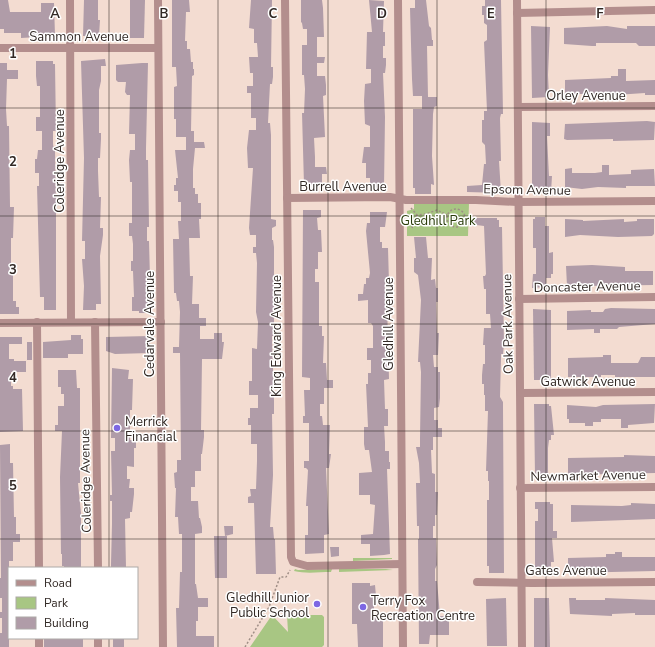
<svg xmlns="http://www.w3.org/2000/svg" width="655" height="647" viewBox="0 0 655 647" font-family="'Nunito Sans',sans-serif">
<rect width="100%" height="100%" fill="#f3dcd1"/>
<g fill="#a8c683">
<path d="M469 203 468 236H407V211L414 209V204Z"/>
<path d="M353 558H392V559L353 561Z"/>
<path d="M295 569 298 570 332 569 331 572C319 572 306 574 294 571Z"/>
<path d="M339 569H386L393 570 339 572Z"/>
<path d="M272 615 288 632 287 615H322L324 617V645L322 647H250Z"/>
</g>
<g fill="#b09ca8">
<path d="M0 0H8L10 12H41V3H54L55 36 21 38V33H4V29H0Z"/>
<path d="M84 0H98V20H100L99 36H83Z"/>
<path d="M130 0H145L144 38H130Z"/>
<path d="M172 0H189L190 12H186L185 41H187V49H190L191 62H193V69H194V75L192 76 191 131H194V142H204L205 148H195L193 169V188H195V194H198V203H201V219H199L200 238H189L190 276H193L192 304H199V318H206V326H200V339H214V333H222V342H224L222 359H202L201 430H204V437L202 454H201V471H195V487H191V501H198L199 518H200L202 527V533L195 534V584H196L198 598H208V607H198V621H196V636H214V647H177L176 608H179L180 572H182V534H179L178 517H175L176 488H175L174 473 177 472V460H181L180 353H173V347H179L180 312 179 301H177L176 293H174L173 239H179L178 221H181V202H178V191H174V185H176V178H178L175 150H186V137H176V119H174V87L177 86 176 67H172Z"/>
<path d="M251 0H272L271 67H273V77L272 84H270L268 123H270L271 135V219L276 220V226L272 228V240H273L274 247V336H272L274 401V414H272L273 475 270 527H273L274 539H275L276 574H256L254 503H248V497L251 496 250 489H256L257 461V444H251V425H248V418H250V408H258V395H249V381H252V348L257 349 258 322 256 312 257 263 256 253H253V247H256V235H250L249 228 253 168H248L247 148 249 130H256V118H251V93H247V86H253V73H250L249 57H258L257 43H254V29L249 28Z"/>
<path d="M301 0H322L323 8 324 37H317V57H325L324 63H317V76H325L326 85V95L323 96 325 137 314 138 315 157V167H326L327 174H322V184L316 185H304L302 113H304L305 89 304 75H302V45H307V29H303L302 23 301 22Z"/>
<path d="M369 0 384 1 383 32H385V46H383V58H386V65L385 73H383L385 117 384 187 370 188V178H366V163H362L364 147H370V126L365 124 364 101 365 84 371 83V69H366L367 32H372Z"/>
<path d="M415 0H426L429 26 431 28 432 40H433V46H427L428 97H437V106L434 107 433 114 432 156 434 185 431 184V194H415V188H413V109H422V96H413L412 79 410 8H415Z"/>
<path d="M485 0H501L503 114H501L500 118 501 161H499L501 193 467 192V186L482 185 484 164H486L485 145 482 142V120H484V111H487L484 42 487 40V25L484 23V15H482V6H485Z"/>
<path d="M531 26 550 27 548 75 549 97 532 98Z"/>
<path d="M607 26 627 29V26H655V46H639L636 43H596V46H592L564 44V28Z"/>
<path d="M105 59 106 66H101V81L99 90V133H101V139L100 158H98V171L99 197H101L100 228H103V235L100 256 101 304H96V310H83L84 286 82 259H85V241H82L84 158 81 61Z"/>
<path d="M36 61H53V64H55L56 131H53V144L54 150H55L56 204V310H44V297H40L37 186H39V173H35V159H37L38 150H42V131H36V117H40V86H37L36 76Z"/>
<path d="M0 63H7V70H18V79H7L6 109 7 126H9L10 207H14L13 238H11V264H15V272H13V301H16V307H19V314H0Z"/>
<path d="M142 63H148L146 148V160H148L149 227H147V241H149L150 278 147 286 149 313H139V311H132V297H134L133 271H131V261H133V244L132 236H129V223H132V182H130L129 160 130 150H135V134H129L130 95H127L125 92 126 82H118L116 80V65Z"/>
<path d="M618 69H626V81L655 80V95H645V93L600 96V94H565V80L611 78V76H618Z"/>
<path d="M647 121 655 122 654 140 613 141V139L567 140 564 139 565 124Z"/>
<path d="M532 122 550 123V136H547L549 176H552L551 192H532Z"/>
<path d="M602 165H609V175L631 174V170L654 169 655 186H626V188L598 187 582 189 565 187V169L572 168V173H595L602 172Z"/>
<path d="M303 210H321V217L317 218 318 230H321L322 252H318V269H315V282H319V326H322V336H324L323 363H326L327 380H333V388H324V404H320V416H322L323 425H330L329 454H331L329 468H326L329 534 324 535V553L305 554V535H308V506H306L308 470 306 468H304V461H309V423H303V416H305L304 390H310V378L302 377Z"/>
<path d="M370 212H387L385 227H380V242H382V248H388L389 283H385V302H387L389 379 384 380 385 409H388V426H384L385 442V451H389V462H390V469H387L390 554 384 555 370 556V544H361V535L373 534 375 505 370 504V495H359V473L372 472 369 450H365L364 444V427H368L366 384H368V373H371V360H367V348H373V326L371 323H368V300L358 301V294H363L364 284H366V278H369L370 273 366 231 367 223H370Z"/>
<path d="M535 217H545V226H549V253L553 252V274H551V278H546V287L532 288 533 274H536V248H533V219H535Z"/>
<path d="M469 218H497V220H499V227H502L504 344 503 354H501V358L500 397 503 402V407L504 573H489V566H487V500H489V481H488V471H486L488 411H485V395H484V384H482V375L483 364H485V345H483L484 328H491L490 314H486V289H484L483 276H485L486 274 484 226 469 224Z"/>
<path d="M565 219 583 220V221L624 219V222L637 221V219H654V234L652 236 618 237 580 235 565 237Z"/>
<path d="M414 237H426L428 258H432L431 280 435 279 436 288H438V302H436L437 333H439L438 355H433L434 367H438V372H440V398L439 407 434 408V420H438V428H442V437H433V450H431L432 473 435 474V492H438L437 515H435V526H433V538H436L437 565 435 569V581H437L440 616H449V635H430L429 644H419L418 539H419V526H417L416 483H420L419 463 416 447H420V438L421 372 420 362H418L421 300 418 275 414 272V258H416Z"/>
<path d="M592 265 625 267V271H653V285L586 286V284L567 286 566 266Z"/>
<path d="M611 308 655 309V324L619 327 617 329H600V333H594V329L567 330V311L591 310V312H603L605 309Z"/>
<path d="M533 309 551 310V380H534Z"/>
<path d="M71 335H81V339H83V354H68V358H43V342L71 340Z"/>
<path d="M150 336V353L115 354 106 351V337Z"/>
<path d="M0 337H22V344H9V359H14V361H26V372H11V386H13V389H22L23 431 0 432Z"/>
<rect x="27" y="342" width="5" height="18"/>
<path d="M603 355H611V363H638L641 357H655V377H615V375H601V377H568V358L603 357Z"/>
<path d="M112 368 129 370 128 379H133L132 410H130V440H136V448H134V467L127 466V479H130L129 488H134V494L132 512H130V518L125 519 126 568H111V564L112 524V501H110V495H112L111 451H115V438H111Z"/>
<path d="M58 370H76L77 388H80V483H78L81 513V568H64V566H62V554H61L60 477 62 431H55V425H58V406H64V394H61V387H58Z"/>
<path d="M534 404H549V406H551L554 435H551V440H549L548 448V476H535Z"/>
<path d="M655 404 654 423 628 425V428H621V419H601V422H593V426H585V423H569V419H567V405L596 407 603 405Z"/>
<path d="M10 444V463H13L14 517H16V534H20V542H13V561H9V647H0V633H2V618H0V612H2V598H0V578H1L0 445Z"/>
<path d="M624 455 655 456V473L568 475V458L624 457Z"/>
<path d="M535 502H550V504H553V531H557V538H552L554 562H551V572H535V521H538V509H535Z"/>
<path d="M631 503 655 504V519L571 522V505L622 506 631 505Z"/>
<path d="M224 526H233V534L225 536Z"/>
<path d="M214 536H227V578H215Z"/>
<path d="M330 547H339V556L331 557Z"/>
<path d="M615 552H622V557H655V571L568 573V558L606 557V554H615Z"/>
<path d="M352 583H370V586L375 585 376 596H378V602H374V614H383V647H358L357 624H352Z"/>
<path d="M506 598 507 646H487L486 599Z"/>
<path d="M534 598H549L550 647H534Z"/>
<path d="M569 598H576V600H605V598L655 600V615H635V613L612 614V616L570 614Z"/>
<path d="M44 638 83 639V647H44Z"/>
<rect x="113" y="638" width="11" height="9"/>
</g>
<g fill="none" stroke-linecap="round" stroke-linejoin="round">
<g stroke="#9f8e86" stroke-width="1.5" stroke-dasharray="2 2" stroke-linecap="butt">
<path d="M411 208 417 215 426 214 437 210 447 215"/>
<circle cx="456" cy="218" r="9"/>
<path d="M412 228 417 215"/>
<path d="M245 647 269 607 280 577H286L290 570"/>
</g>
<g stroke="#b38e8d" stroke-width="8">
<path d="M70 0 71 322"/>
<path d="M158 0 163 647"/>
<path d="M285 0 291 557 293 562 307 566 402 564"/>
<path d="M398 0 403 647"/>
<path d="M517 0 522 647"/>
<path d="M517 13 655 10"/>
<path d="M0 48H158"/>
<path d="M518 107 655 106"/>
<path d="M287 198 390 197 406 200H476L517 202 655 201"/>
<path d="M519 299 655 297"/>
<path d="M37 322 39 568"/>
<path d="M95 322 98 568"/>
<path d="M0 323 161 322"/>
<path d="M521 393 655 392"/>
<path d="M520 488 655 487"/>
<path d="M477 582 532 583 655 582"/>
<path d="M39 638V647"/>
<path d="M98 638V647"/>
</g>
</g>
<path fill="none" stroke="#312824" stroke-width="1" stroke-opacity="0.55" d="M109 0V568M218 0V647M328 0V647M437 0V647M546 0V647M0 108H655M0 216H655M0 324H655M0 431H655M0 539H655M109 638V647"/>
<g fill="#7d67e3" stroke="#fff" stroke-width="1.5">
<circle cx="117" cy="428" r="4"/>
<circle cx="317" cy="604" r="4"/>
<circle cx="363" cy="607" r="4"/>
</g>
<g text-anchor="middle" stroke-width="3" stroke-linejoin="round" paint-order="stroke">
<g font-size="13" fill="#312824" stroke="#fff">
<text x="79" y="41">Sammon Avenue</text>
<text x="586" y="100">Orley Avenue</text>
<text transform="translate(59 161) rotate(-90)" y="5">Coleridge Avenue</text>
<text x="343" y="191">Burrell Avenue</text>
<text transform="translate(527 189) rotate(1)" y="5">Epsom Avenue</text>
<text transform="translate(587 286) rotate(-1)" y="5">Doncaster Avenue</text>
<text transform="translate(149 324) rotate(-90)" y="5">Cedarvale Avenue</text>
<text transform="translate(388 324) rotate(-90)" y="5">Gledhill Avenue</text>
<text transform="translate(507 324) rotate(-91)" y="5">Oak Park Avenue</text>
<text transform="translate(276 336) rotate(-90)" y="5">King Edward Avenue</text>
<text x="588" y="386">Gatwick Avenue</text>
<text transform="translate(588 475) rotate(-1)" y="5">Newmarket Avenue</text>
<text transform="translate(85 481) rotate(-91)" y="5">Coleridge Avenue</text>
<text x="566" y="575">Gates Avenue</text>
</g>
<g font-size="13" fill="#293c09" stroke="#fff">
<text x="438" y="225">Gledhill Park</text>
</g>
<g font-size="13" fill="#312824" stroke="#fff" text-anchor="start">
<text x="125" y="426">Merrick<tspan x="125" dy="15">Financial</tspan></text>
<text x="309" y="602" text-anchor="end">Gledhill Junior<tspan x="309" dy="15">Public School</tspan></text>
<text x="371" y="605">Terry Fox<tspan x="371" dy="15">Recreation Centre</tspan></text>
</g>
</g>
<g font-size="13" text-anchor="middle" font-weight="bold" fill="#312824" stroke="#fff" stroke-width="3" stroke-linejoin="round" paint-order="stroke">
<text x="55" y="18">A</text>
<text x="164" y="18">B</text>
<text x="273" y="18">C</text>
<text x="382" y="18">D</text>
<text x="491" y="18">E</text>
<text x="600" y="18">F</text>
<text x="13" y="58">1</text>
<text x="13" y="166">2</text>
<text x="13" y="274">3</text>
<text x="13" y="382">4</text>
<text x="13" y="490">5</text>
</g>
<rect x="8" y="567" width="130" height="72" fill="#ffffff" stroke="#ada9a7"/>
<rect x="16" y="580" width="20" height="6" fill="#b38e8d" stroke="#ada9a7"/>
<text x="44" y="587" font-size="12" fill="#312824">Road</text>
<rect x="16" y="597" width="20" height="12" fill="#a8c683" stroke="#ada9a7"/>
<text x="44" y="607" font-size="12" fill="#312824">Park</text>
<rect x="16" y="617" width="20" height="12" fill="#b09ca8" stroke="#ada9a7"/>
<text x="44" y="627" font-size="12" fill="#312824">Building</text>
</svg>
